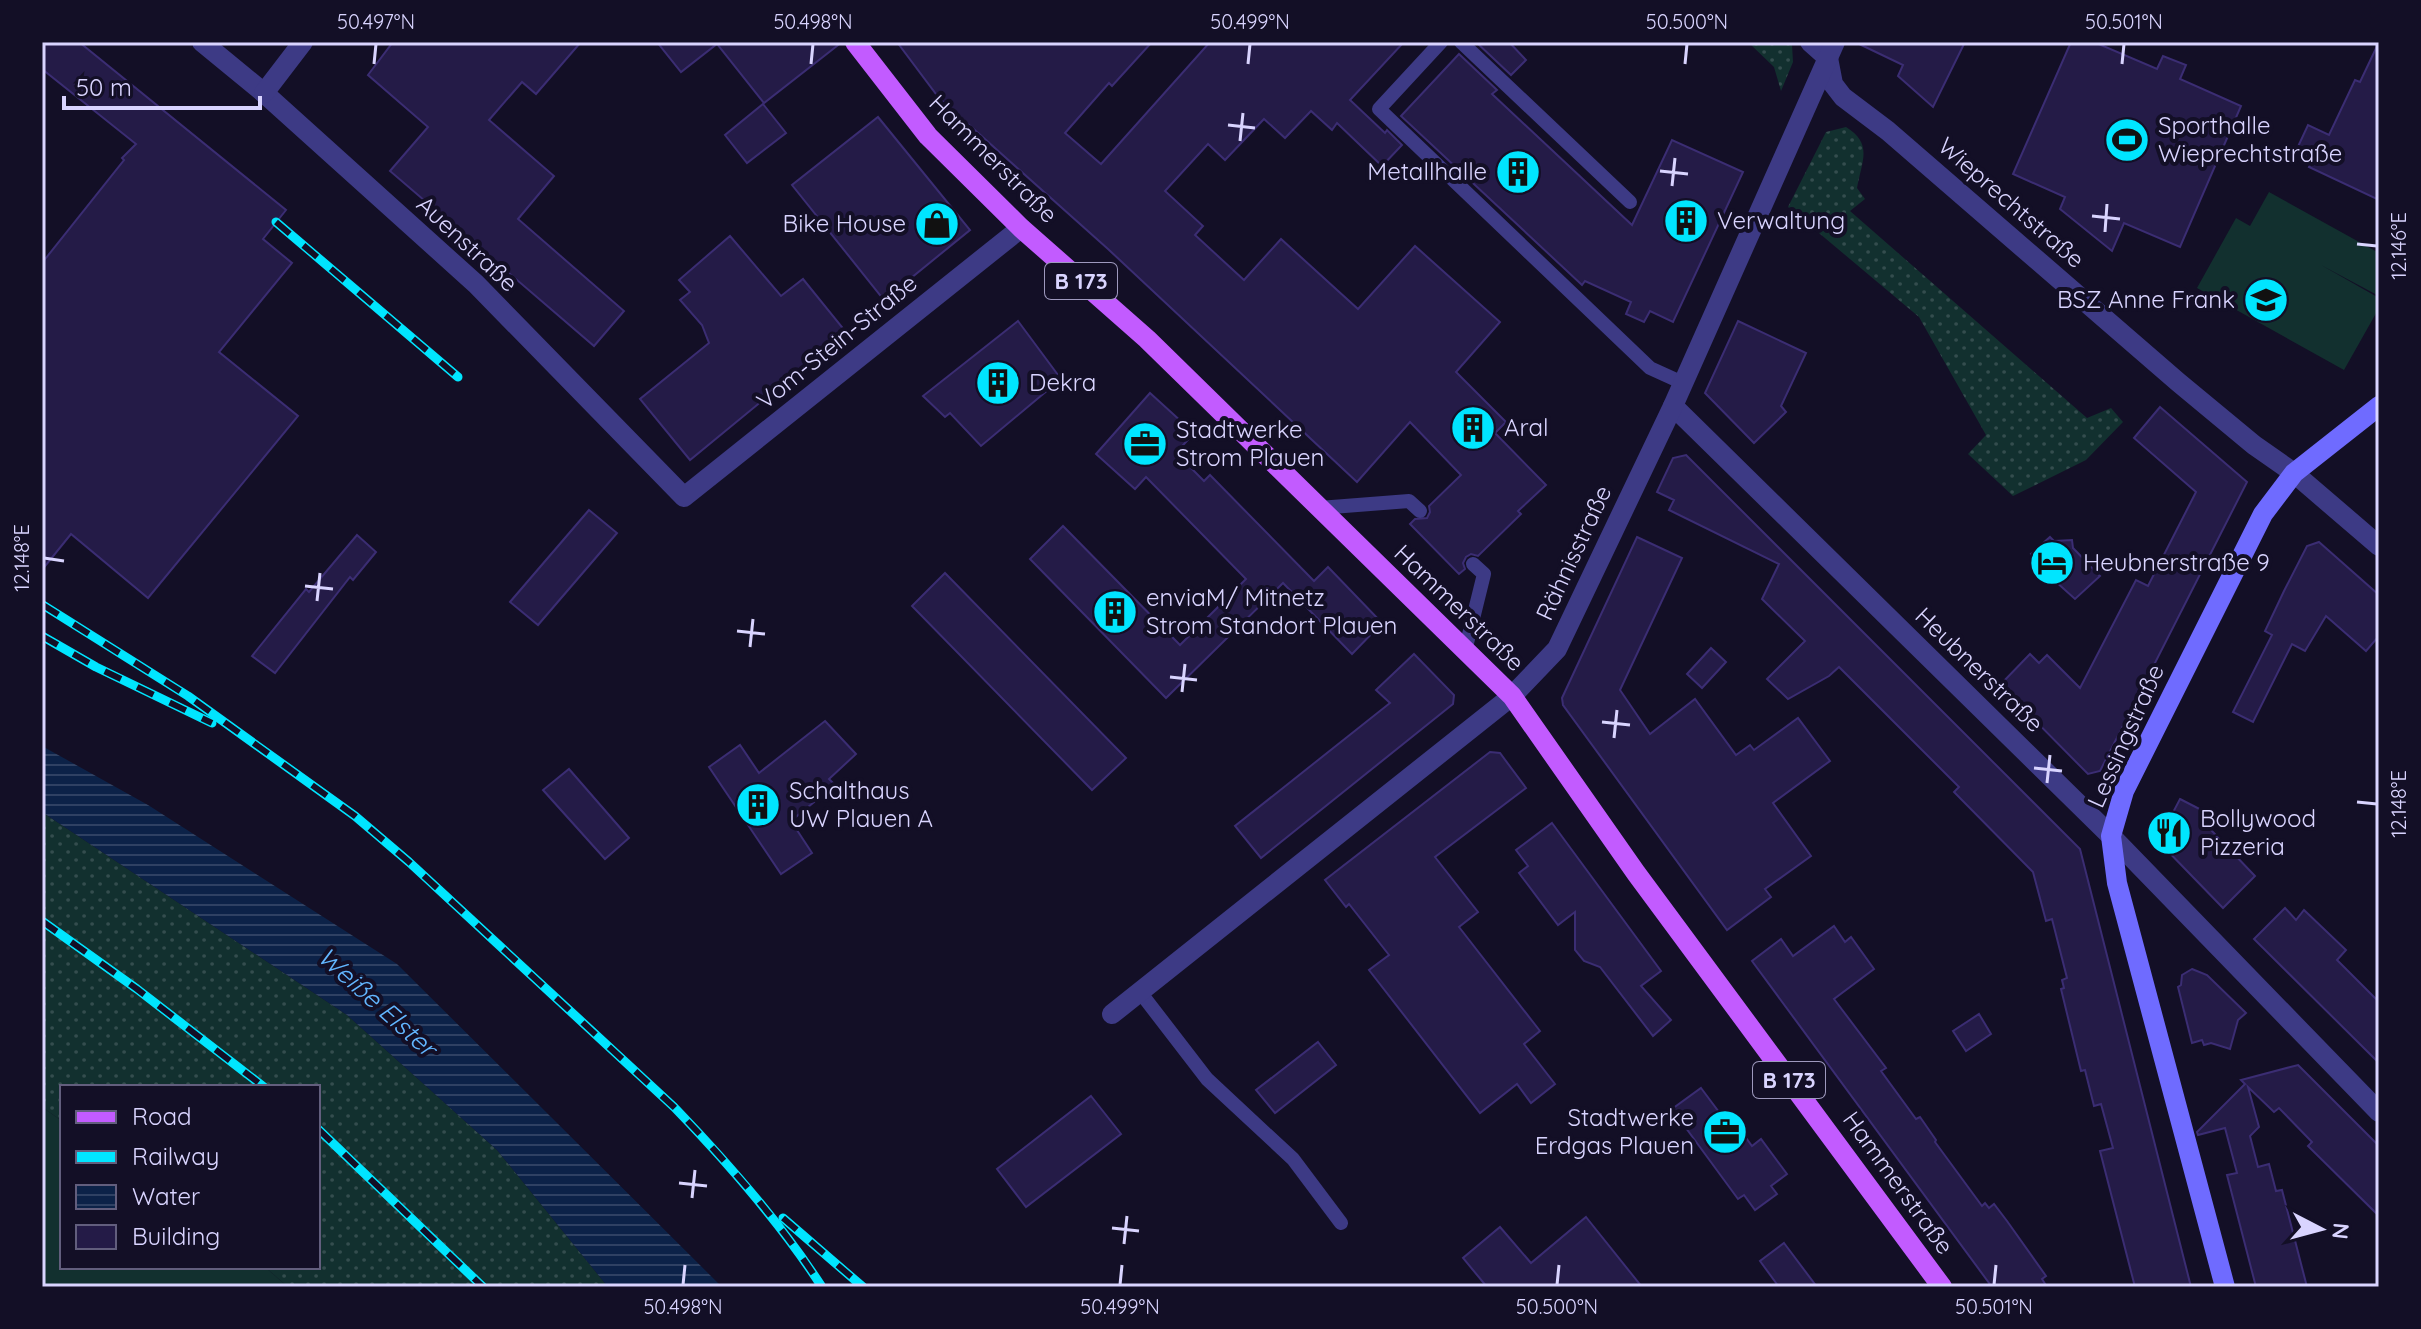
<svg xmlns="http://www.w3.org/2000/svg" width="2421" height="1329" viewBox="0 0 2421 1329" font-family="Quicksand,sans-serif">
<defs>
<pattern id="grass-dots" width="8" height="8" patternUnits="userSpaceOnUse" patternTransform="scale(2)"><rect width="8" height="8" fill="#12302f"/><path d="M2 2h.1M6 6h.1" fill="none" stroke="#344d4e" stroke-width="1.8" stroke-linecap="round"/></pattern>
<pattern id="water-rules" width="6" height="5" patternUnits="userSpaceOnUse" patternTransform="scale(2)"><rect width="6" height="5" fill="#0c2248"/><path d="M0 2.5h6" fill="none" stroke="#2f4163"/></pattern>
</defs>
<rect width="100%" height="100%" fill="#130f26"/>
<g fill="url(#grass-dots)">
<path d="M1748 42H1789L1792 45 1793 62 1781 91 1774 67Z"/>
<path d="M1846 127C1873 144 1862 160 1857 188L1865 199 1850 211 2087 418 2111 408 2123 422 2086 460 2013 496 1968 454 1986 435 1919 317 1788 207 1826 132Z"/>
<path d="M42 812 347 1015 497 1150 608 1287H288L265 1267H318V1087H62V1121L42 1107Z"/>
</g>
<g fill="#12302f">
<path d="M2269 192 2379 253V296L2321 265 2379 298V308L2344 370 2197 288 2236 218 2250 226Z"/>
<path d="M42 1107 62 1121V1267H265L288 1287H42Z"/>
</g>
<path fill="url(#water-rules)" d="M42 746 148 805 397 964 722 1287H608L497 1150 347 1015 42 812Z"/>
<g fill="#241b47" stroke="#3b2d73" stroke-width="2">
<path d="M42 42H79L286 210 263 239 292 263 219 352 298 416 148 598 71 534 42 570V263L124 160 122 158 136 144 42 69Z"/>
<path d="M393 42H581L536 94 522 82 489 120 554 176 518 219 624 311 594 346 390 171 428 127 368 75Z"/>
<path d="M657 42H842L764 103 717 44 681 72Z"/>
<path d="M897 42H1152L1112 86 1109 83 1065 133 1101 164 1210 42H1404L1350 100 1385 133 1387 130 1402 145 1382 166 1337 123 1332 130 1311 111 1285 138 1264 119 1225 160 1208 144 1165 191 1203 226 1195 235 1244 280 1281 239 1358 309 1415 246 1500 322 1456 372 1506 422 1495 433 1546 485 1518 511 1521 514 1478 556 1471 554 1466 557 1463 563 1465 569 1459 574 1410 524 1415 519 1427 518 1430 512 1429 506 1461 475 1410 422 1357 482 1108 249 939 98Z"/>
<path d="M1476 42H1509L1526 60 1511 75Z"/>
<path d="M1855 42H1965L1933 107 1898 76 1903 65Z"/>
<path d="M2071 42H2094L2157 69 2163 56 2186 65 2180 79 2241 106 2180 247 2124 223 2112 251 2060 209 2065 197 2013 174Z"/>
<path d="M2379 42V200L2309 167 2312 161 2295 153 2308 125 2329 135 2355 80 2360 82Z"/>
<path d="M1459 54 1497 90 1492 94 1632 225 1672 140 1743 172 1673 322 1650 311 1644 322 1626 314 1631 302 1585 281 1582 285 1401 116Z"/>
<path d="M763 104 786 133 747 163 725 135Z"/>
<path d="M878 117 970 230 884 300 792 185Z"/>
<path d="M730 236 781 296 803 279 846 332 690 460 640 399 709 343 702 325 680 300 690 292 679 280Z"/>
<path d="M1018 321 1061 379 981 446 950 413 945 417 923 396Z"/>
<path d="M1738 321 1806 353 1781 406 1786 412 1754 443 1705 393Z"/>
<path d="M1150 393 1194 433 1176 453 1204 481 1210 475 1314 581 1328 567 1382 623 1352 654 1283 583 1166 698 1030 559 1063 526 1180 645 1246 579 1146 477 1135 489 1096 454Z"/>
<path d="M2160 407 2247 482 2100 771 2088 774 2000 685 2030 654 2039 663 2047 655 2080 688 2136 580 2148 586 2196 492 2134 438Z"/>
<path d="M1686 455 2080 849 2191 1287H2135L2100 1151 2113 1148 2101 1104 2094 1106 2085 1070 2081 1071 2061 989 2064 988 2062 980 2067 978 2052 919 2046 921 2033 872 1954 792 1959 787 1839 667 1829 676 1788 699 1767 679 1805 641 1762 599 1779 564 1669 510 1674 500 1657 492 1673 458Z"/>
<path d="M589 510 617 533 538 625 510 602Z"/>
<path d="M357 535 376 552 353 580 350 577 275 673 252 656 306 589 309 592Z"/>
<path d="M1637 537 1682 558 1620 690 1650 734 1695 699 1736 755 1750 745 1754 750 1798 718 1830 761 1773 803 1811 856 1765 889 1771 897 1727 930 1563 705 1562 698Z"/>
<path d="M2050 537 2054 541 2072 540 2073 548 2100 576 2075 599 2044 571 2031 554Z"/>
<path d="M2319 542 2379 595V636L2366 651 2326 616 2305 651 2292 644 2253 722 2233 712 2272 635 2265 631 2284 591 2307 546Z"/>
<path d="M945 573 1126 758 1092 790 912 606Z"/>
<path d="M1711 648 1726 662 1702 688 1687 674Z"/>
<path d="M1414 654 1454 695 1453 704 1261 858 1235 826 1390 703 1376 690Z"/>
<path d="M825 721 856 754 829 779 835 785 791 821 812 853 781 874 709 767 740 745 759 773Z"/>
<path d="M1490 752 1500 753 1526 788 1435 857 1478 912 1459 927 1540 1031 1524 1044 1555 1084 1531 1103 1517 1084 1480 1113 1369 970 1389 955 1349 904 1346 907 1325 880Z"/>
<path d="M569 769 629 838 605 859 543 790Z"/>
<path d="M2180 799 2217 818 2211 830 2255 876 2223 908 2158 841Z"/>
<path d="M1552 823 1661 971 1641 986 1671 1020 1653 1036 1600 967 1584 961 1575 950V912L1558 925 1519 873 1528 866 1516 850Z"/>
<path d="M2285 908 2296 920 2304 910 2346 950 2337 960 2379 1002V1063L2254 939Z"/>
<path d="M1834 926 1845 942 1851 937 1874 969 1834 999 1886 1068 1881 1071 1916 1119 1920 1117 1936 1140 1935 1142 1982 1206 1985 1203 1989 1208 1994 1204 2007 1221 2046 1276 2042 1279 2047 1287H1992L1752 961 1781 939 1793 956Z"/>
<path d="M2192 969 2207 975 2246 1013 2238 1020 2230 1049 2211 1043 2204 1045 2202 1040 2192 1043 2178 987 2181 985 2182 975Z"/>
<path d="M1979 1014 1991 1034 1966 1051 1953 1031Z"/>
<path d="M1318 1042 1336 1065 1275 1113 1256 1090Z"/>
<path d="M2298 1065 2379 1146V1216L2308 1146 2312 1142 2279 1108 2274 1112 2248 1087 2259 1127 2250 1136 2258 1167 2269 1164 2276 1191 2282 1190 2307 1287H2256L2227 1175 2237 1173 2225 1128 2198 1135 2197 1132 2245 1084 2241 1080Z"/>
<path d="M1701 1088 1728 1124 1733 1120 1752 1146 1761 1139 1787 1174 1771 1186 1777 1194 1755 1210 1744 1195 1738 1199 1672 1109Z"/>
<path d="M1091 1096 1121 1134 1026 1207 997 1169Z"/>
<path d="M1586 1217 1642 1287H1487L1463 1258 1500 1227 1531 1263Z"/>
<path d="M1784 1243 1817 1287H1779L1760 1261Z"/>
</g>
<g fill="none" stroke-linecap="round" stroke-linejoin="round">
<g stroke="#3d3a85" stroke-width="14">
<path d="M1441 42 1379 109 1650 368 1683 383"/>
<path d="M1461 42 1630 202"/>
<path d="M1319 508 1409 501 1420 511"/>
<path d="M1465 651 1484 574 1473 564"/>
<path d="M1140 992 1207 1079 1293 1159 1341 1223"/>
</g>
<g stroke="#3d3a85" stroke-width="20">
<path d="M202 42 264 93 476 284 684 497 1021 228"/>
<path d="M1810 42 1828 58 1833 84 1843 97 1888 131 2178 382 2254 445 2294 473 2379 546"/>
<path d="M264 93 303 42"/>
<path d="M1673 406 2111 836 2379 1112"/>
<path d="M1112 1014 1512 696 1557 649 1673 406 1835 42"/>
</g>
<path stroke="#6f6bff" stroke-width="20" d="M2225 1287 2117 883 2111 836 2124 791 2263 514 2294 473 2379 406"/>
<path stroke="#c25bff" stroke-width="20" d="M855 42 928 136 1021 228 1147 339 1512 696 1636 873 1942 1287"/>
<g stroke="#00e5ff" stroke-width="9">
<g id="rail">
<path d="M276 222 458 377"/>
<path d="M43 605 188 696 355 816 409 862 674 1107C728 1163 780 1222 822 1287"/>
<path d="M42 636 96 667 212 723"/>
<path d="M42 921 137 989 264 1087"/>
<path d="M318 1129 483 1287"/>
<path d="M783 1218 863 1287"/>
</g>
</g>
<use href="#rail" stroke="#130f26" stroke-width="6" stroke-dasharray="18" stroke-linecap="butt"/>
</g>
<path fill="none" stroke="#d9d4ff" stroke-width="3" d="M374 64 376 44M811 64 813 44M1248 64 1250 44M1685 64 1687 44M2122 64 2124 44M1228 125 1255 128M1240 141 1243 113M1660 171 1688 174M1672 186 1675 158M2092 216 2120 219M2105 232 2107 204M2357 244 2377 246M44 558 64 561M305 586 333 589M317 601 320 573M737 631 765 634M750 647 753 619M1170 677 1197 680M1182 692 1185 664M1602 722 1630 725M1614 738 1617 710M2034 768 2062 771M2047 783 2050 755M2357 802 2377 804M679 1183 707 1186M692 1198 695 1170M1112 1228 1139 1231M1124 1244 1127 1216M683 1285 685 1265M1120 1285 1122 1265M1557 1285 1559 1265M1994 1285 1996 1265"/>
<defs>
<g id="stadium-disc" transform="scale(2.3)"><circle r="9.5" fill="#00e5ff" stroke="#130f26"/><path d="M0-5a6.5 5 0 1 0 0 10a6.5 5 0 1 0 0-10ZM-3.5-1.8h7v3.6h-7Z" fill="#111"/></g>
<g id="building-disc" transform="scale(2.3)"><circle r="9.5" fill="#00e5ff" stroke="#130f26"/><path d="M-4-6H4V6H1V3H-1V6H-4ZM-2.5-4.3h1.7v1.8h-1.7ZM.8-4.3h1.7v1.8H.8ZM-2.5-1h1.7V.8h-1.7ZM.8-1h1.7V.8H.8Z" fill="#111"/></g>
<g id="shop-disc" transform="scale(2.3)"><circle r="9.5" fill="#00e5ff" stroke="#130f26"/><path d="M-5-2.5h2.3a2.7 3.5 0 0 1 5.4 0H5L5.5 6h-11ZM-1.5-2.5h3a1.5 2.3 0 0 0-3 0Z" fill="#111"/></g>
<g id="school-disc" transform="scale(2.3)"><circle r="9.5" fill="#00e5ff" stroke="#130f26"/><path d="M0-5L7-2L0 1L-7-2ZM-4 1L0 2.5L4 1V4Q0 6-4 4Z" fill="#111"/></g>
<g id="office-disc" transform="scale(2.3)"><circle r="9.5" fill="#00e5ff" stroke="#130f26"/><path d="M-6-3h4V-5.5h4V-3h4V5H-6ZM-1-4.5V-3h2v-1.5ZM-6 0V1H6V0Z" fill="#111"/></g>
<g id="hotel-disc" transform="scale(2.3)"><circle r="9.5" fill="#00e5ff" stroke="#130f26"/><path d="M-6-4.5h1.5V1H6V5H4.5V3h-9V5H-6ZM-4 0a1.8 1.8 0 1 1 3.6 0ZM.5 0V-2.5h3Q6-2.5 6 0Z" fill="#111"/></g>
<g id="restaurant-disc" transform="scale(2.3)"><circle r="9.5" fill="#00e5ff" stroke="#130f26"/><path d="M-5-6h1v4h1v-4h1v4h1v-4h1v5L-1.5 .5V6h-2V.5L-5-1ZM5-6V6H3V1.5H1.5Q1.5-4 5-6Z" fill="#111"/></g>
</defs>
<g fill-rule="evenodd">
<use href="#stadium-disc" x="2127" y="140"/>
<use href="#building-disc" x="1518" y="172"/>
<use href="#building-disc" x="1686" y="221"/>
<use href="#shop-disc" x="937" y="224"/>
<use href="#school-disc" x="2266" y="300"/>
<use href="#building-disc" x="998" y="383"/>
<use href="#building-disc" x="1473" y="428"/>
<use href="#office-disc" x="1145" y="444"/>
<use href="#hotel-disc" x="2052" y="563"/>
<use href="#building-disc" x="1115" y="612"/>
<use href="#building-disc" x="758" y="805"/>
<use href="#restaurant-disc" x="2169" y="833"/>
<use href="#office-disc" x="1725" y="1132"/>
</g>
<g text-anchor="middle" stroke-width="8" stroke-linejoin="round" paint-order="stroke">
<g fill="#130f26" stroke="#9e99be" stroke-width="2">
<rect x="1045" y="263" width="72" height="36" rx="6"/>
<rect x="1753" y="1062" width="72" height="36" rx="6"/>
</g>
<g font-size="22" font-weight="bold" fill="#d9d4ff">
<text x="1081" y="289">B 173</text>
<text x="1789" y="1088">B 173</text>
</g>
<g font-size="24" fill="#d9d4ff" stroke="#130f26" text-anchor="start">
<text x="2158" y="134">Sporthalle<tspan x="2158" dy="28">Wieprechtstraße</tspan></text>
<text x="1487" y="180" text-anchor="end">Metallhalle</text>
<text x="1717" y="229">Verwaltung</text>
<text x="906" y="232" text-anchor="end">Bike House</text>
<text x="2235" y="308" text-anchor="end">BSZ Anne Frank</text>
<text x="1029" y="391">Dekra</text>
<text x="1504" y="436">Aral</text>
<text x="1176" y="438">Stadtwerke<tspan x="1176" dy="28">Strom Plauen</tspan></text>
<text x="2083" y="571">Heubnerstraße 9</text>
<text x="1146" y="606">enviaM/ Mitnetz<tspan x="1146" dy="28">Strom Standort Plauen</tspan></text>
<text x="789" y="799">Schalthaus<tspan x="789" dy="28">UW Plauen A</tspan></text>
<text x="2200" y="827">Bollywood<tspan x="2200" dy="28">Pizzeria</tspan></text>
<text x="1694" y="1126" text-anchor="end">Stadtwerke<tspan x="1694" dy="28">Erdgas Plauen</tspan></text>
</g>
<g font-size="24" fill="#d9d4ff" stroke="#130f26">
<text transform="translate(993 159) rotate(45)" y="8">Hammerstraße</text>
<text transform="translate(2011 203) rotate(41)" y="8">Wieprechtstraße</text>
<text transform="translate(467 244) rotate(43)" y="8">Auenstraße</text>
<text transform="translate(837 342) rotate(-39)" y="8">Vom-Stein-Straße</text>
<text transform="translate(1574 553) rotate(-65)" y="8">Rähnisstraße</text>
<text transform="translate(1459 608) rotate(44)" y="8">Hammerstraße</text>
<text transform="translate(1979 670) rotate(44)" y="8">Heubnerstraße</text>
<text transform="translate(2126 736) rotate(-66)" y="8">Lessingstraße</text>
<text transform="translate(1898 1183) rotate(54)" y="8">Hammerstraße</text>
</g>
<g font-size="26" font-style="italic" fill="#62b6ff" stroke="#130f26">
<text transform="translate(377 1002) rotate(42)" y="9">Weiße Elster</text>
</g>
</g>
<rect width="2421" height="1329" fill="none" stroke="#130f26" stroke-width="88"/>
<rect x="60" y="1085" width="260" height="184" fill="#130f26" stroke="#625e7d" stroke-width="2"/>
<rect x="76" y="1111" width="40" height="12" fill="#c25bff" stroke="#625e7d" stroke-width="2"/>
<text x="132" y="1125" font-size="24" fill="#d9d4ff">Road</text>
<rect x="76" y="1151" width="40" height="12" fill="#00e5ff" stroke="#625e7d" stroke-width="2"/>
<text x="132" y="1165" font-size="24" fill="#d9d4ff">Railway</text>
<rect x="76" y="1185" width="40" height="24" fill="url(#water-rules)" stroke="#625e7d" stroke-width="2"/>
<text x="132" y="1205" font-size="24" fill="#d9d4ff">Water</text>
<rect x="76" y="1225" width="40" height="24" fill="#241b47" stroke="#625e7d" stroke-width="2"/>
<text x="132" y="1245" font-size="24" fill="#d9d4ff">Building</text>
<g transform="translate(2321 1229) rotate(96)" stroke="#130f26" stroke-width="6" paint-order="stroke">
<path d="M0-6L14 30L0 20L-14 30Z" fill="#d9d4ff"/>
<text y="-12" font-size="22" font-weight="bold" text-anchor="middle" fill="#d9d4ff">N</text>
</g>
<path d="M64 96v12h196v-12" fill="none" stroke="#d9d4ff" stroke-width="4"/>
<text x="76" y="96" font-size="24" fill="#d9d4ff" stroke="#130f26" stroke-width="6" paint-order="stroke">50 m</text>
<rect x="44" y="44" width="2333" height="1241" fill="none" stroke="#d9d4ff" stroke-width="3"/>
<g font-size="20" text-anchor="middle" fill="#d9d4ff">
<text x="376" y="29">50.497°N</text>
<text x="813" y="29">50.498°N</text>
<text x="1250" y="29">50.499°N</text>
<text x="1687" y="29">50.500°N</text>
<text x="2124" y="29">50.501°N</text>
<text transform="translate(2399 246) rotate(-90)" y="7">12.146°E</text>
<text transform="translate(22 558) rotate(-90)" y="7">12.148°E</text>
<text transform="translate(2399 804) rotate(-90)" y="7">12.148°E</text>
<text x="683" y="1314">50.498°N</text>
<text x="1120" y="1314">50.499°N</text>
<text x="1557" y="1314">50.500°N</text>
<text x="1994" y="1314">50.501°N</text>
</g>
</svg>
